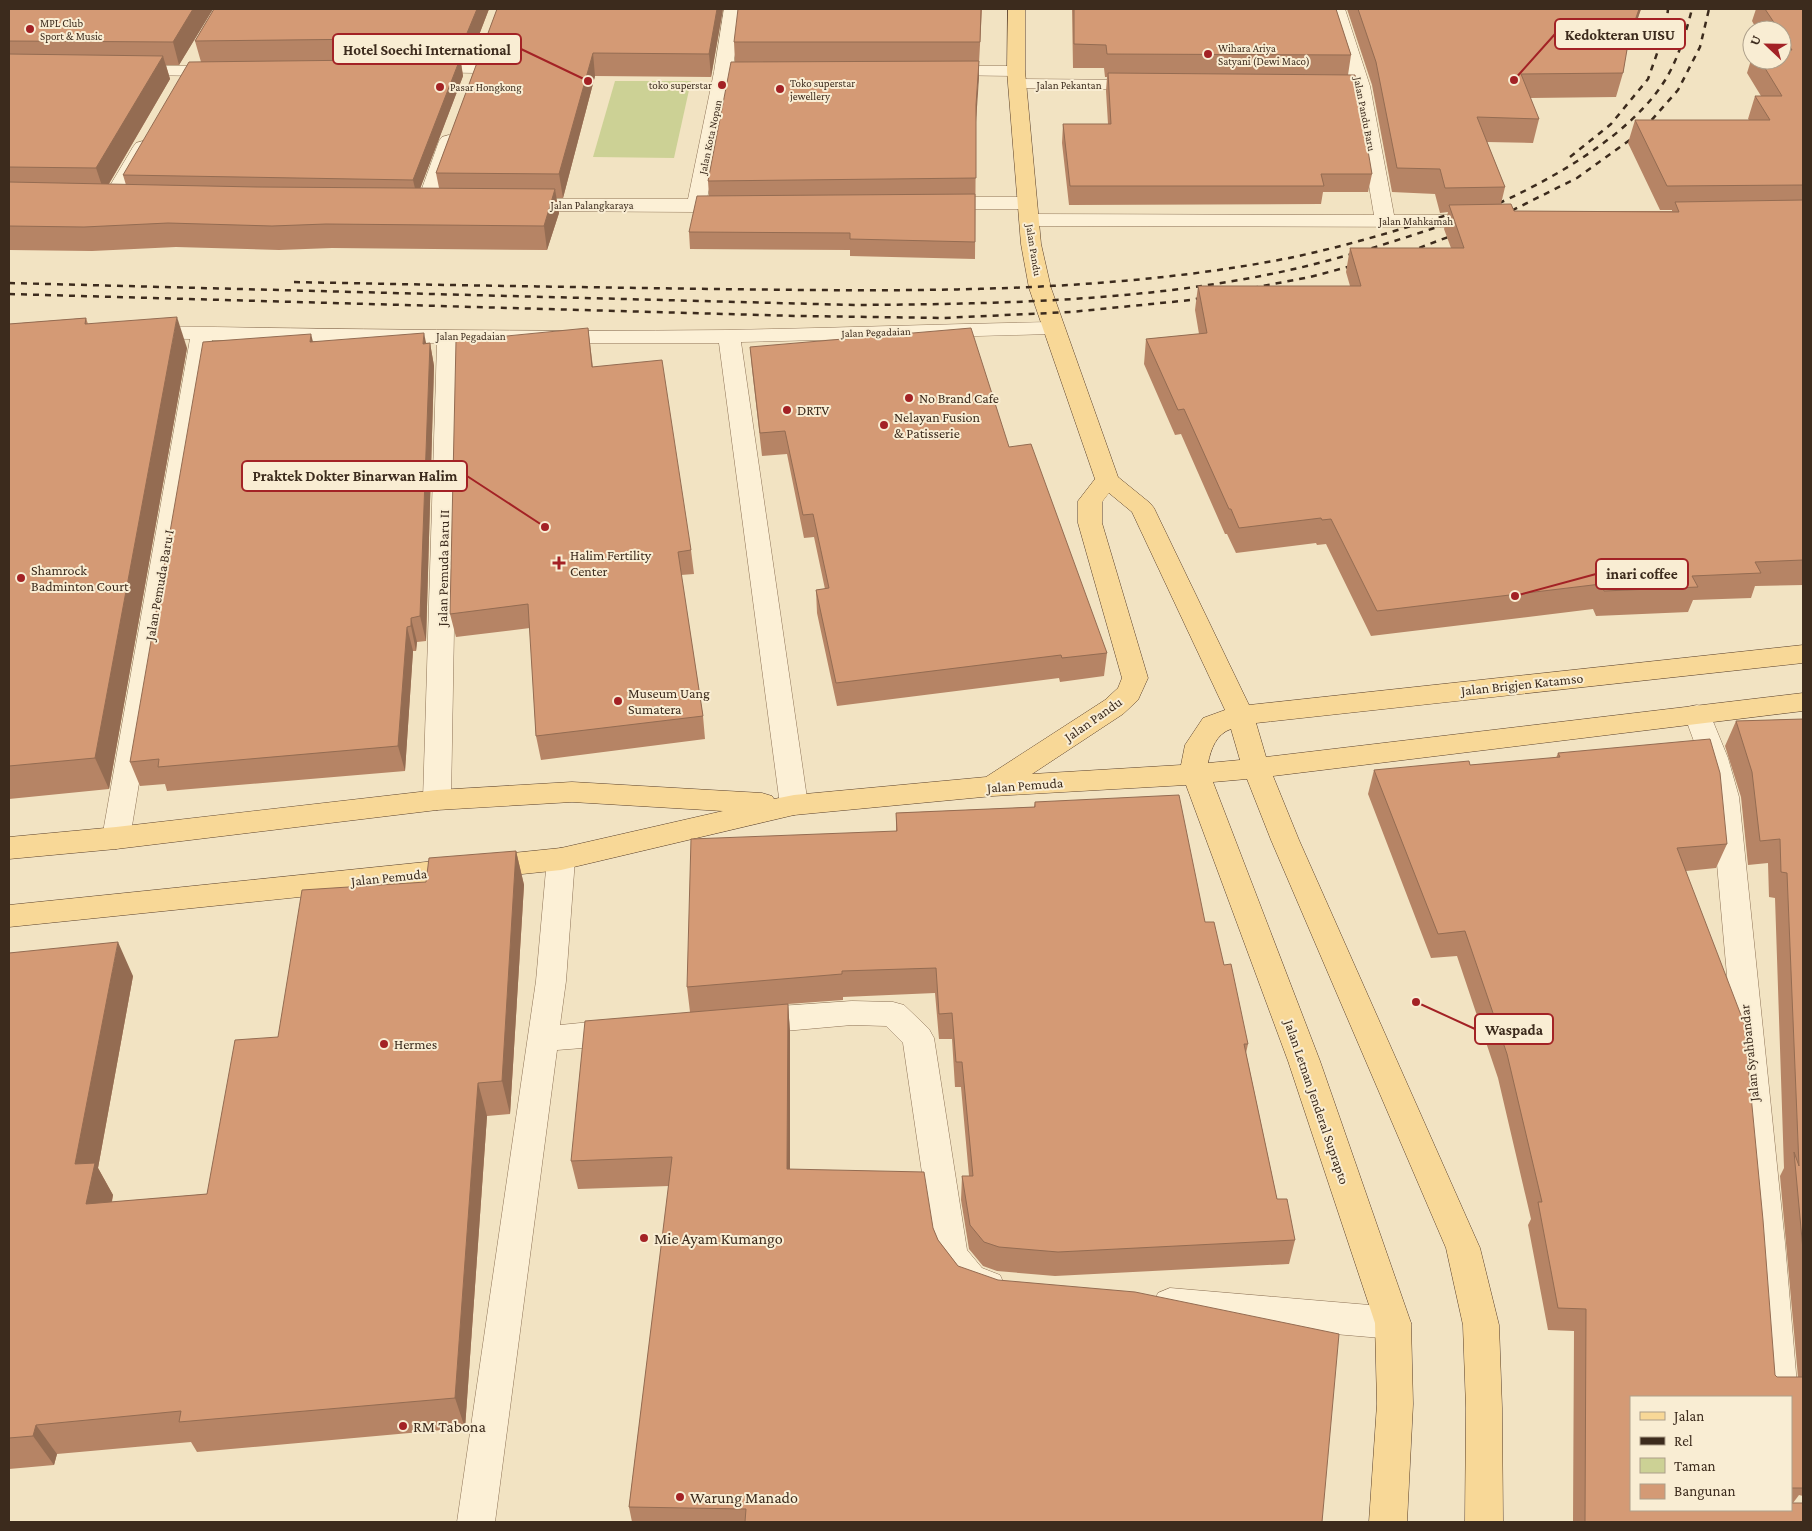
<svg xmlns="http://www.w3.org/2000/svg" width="1812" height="1531" viewBox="0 0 1812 1531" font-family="'Crimson Pro',serif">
<rect width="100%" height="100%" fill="#f2e3c2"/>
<path fill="#ccd195" d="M615 81H691L674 158 593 157Z"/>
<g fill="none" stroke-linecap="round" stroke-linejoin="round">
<g stroke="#8e7357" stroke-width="1">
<g id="minor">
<path d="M724 9H742L733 67 773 68 776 72 773 76 731 77 707 199 739 201 742 205 739 209 696 212 520 211 513 209 510 205 513 201 520 199H688L714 72Z"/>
<path d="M1328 9H1345L1370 86 1394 215H1482L1489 217 1492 221 1489 225 1482 227 1029 226 1022 224 1019 220 1022 216 1029 214 1374 215 1353 91 1313 90 1310 86 1313 82 1350 81Z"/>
<path d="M425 63H477L483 64 486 68 483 72 477 73 419 72 416 68 419 64Z"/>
<path d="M130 66H220L226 67 229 71 226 75 220 76 124 75 121 71 124 67Z"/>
<path d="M942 66H1016L1022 67 1025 71 1022 75 1016 76 936 75 933 71 936 67Z"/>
<path d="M1018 79 1144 80 1150 81 1153 85 1150 89 1144 90 1012 88 1009 84 1012 80Z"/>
<path d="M449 135 456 137 459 141 436 205 433 209 426 211 419 209 416 205 439 141 442 137Z"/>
<path d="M143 141 150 143 153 147 122 199 119 203 112 205 105 203 102 199 133 147 136 143Z"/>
<path d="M938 197H1026L1033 199 1036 203 1033 207 1026 209H938L931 207 928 203 931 199Z"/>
<path d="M1053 322 1061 323 1064 328 1061 333 1053 334 741 342 808 805 804 812 794 815 784 812 780 805 719 343H459L451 800 447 807 437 810 427 807 423 800 437 343 212 340 130 838 126 846 116 849 106 846 102 838 190 339 145 338 137 337 134 332 137 327 145 326C339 329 534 332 729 330 837 328 945 324 1053 322Z"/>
<path d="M1697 705 1706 707 1710 714 1728 758 1739 797 1785 1243 1798 1397 1791 1410V1397H1762L1751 1243 1711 797 1700 758 1684 714 1688 707Z"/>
<path d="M561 848 571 851 575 859 566 981 560 1025 621 1019 632 1023 637 1032 632 1041 621 1045 557 1050 495 1522H457L536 981 547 859 551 851Z"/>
<path d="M852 1001 893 1002 904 1005 929 1029 934 1038 967 1250 982 1268 1000 1275 1005 1286 1000 1297 988 1302 958 1291 939 1266 934 1255 903 1043 886 1026 852 1025 751 1034 740 1030 736 1021 740 1012 751 1008Z"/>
<path d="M1170 1288 1393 1307 1405 1312 1411 1323 1405 1334 1393 1339 1170 1320 1158 1315 1153 1304 1158 1293Z"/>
</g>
</g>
<g stroke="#5b412c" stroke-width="1">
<path id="major" d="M1008 9H1025V71L1041 244 1051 288 1118 477 1150 503 1154 508 1249 705 1803 645V663L1256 723 1266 757 1803 693V711L1273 776 1299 840 1480 1248 1499 1325 1502 1408 1503 1522H1465L1466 1408 1463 1325 1446 1248 1271 840 1247 779 1213 782 1320 1061 1411 1323 1413 1404 1407 1522H1369L1377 1404 1375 1323 1288 1061 1186 785 993 796 794 815 561 870 9 927V905L561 848 723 811 572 802 437 810 116 849 9 859V837L116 827 437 790 572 782 762 793 772 796 774 799 794 795 986 777 1105 700 1118 688 1122 678 1078 523V501L1095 479 1029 288 1021 244 1007 71ZM1109 493 1132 512 1225 710 1203 718 1185 745 1181 765 1032 774 1123 714 1138 700 1148 678 1102 523V502ZM1231 729 1240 760 1208 763C1211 749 1216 734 1231 729Z"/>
</g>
<use href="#minor" fill="#fcf0d6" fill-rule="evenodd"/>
<use href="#major" fill="#f8d897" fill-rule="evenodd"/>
<g stroke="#3c2b1d" stroke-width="2.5" stroke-dasharray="6 6" stroke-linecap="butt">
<path d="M1570 157 1611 124 1648 79 1666 28 1668 9"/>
<path d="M1488 208C1548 182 1633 135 1667 77 1679 56 1686 32 1692 9"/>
<path d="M1501 216 1577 178 1641 132 1678 90 1700 47 1709 9"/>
<path d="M1408 252 1459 233"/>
<path d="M294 282C434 285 573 287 713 289 903 291 1096 295 1284 259 1344 247 1402 229 1460 211"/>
<path d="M9 283 854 305C990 304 1127 302 1261 276 1329 263 1393 242 1458 220"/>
<path d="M1252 288 1310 277 1359 264"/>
<path d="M9 294 798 316 943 318 1071 312 1191 300 1210 296"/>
</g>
</g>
<g fill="#b68465" fill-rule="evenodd">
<path d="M9 9H213L179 65H166L170 79 109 184 126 185 123 175 201 62 195 41 214 9H489L469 61H461L463 76 420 188H439L436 173 497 9H723L711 77 595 76 563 198H556L559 213 547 250 332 248 279 250 176 247 92 251 9 250Z"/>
<path d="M982 9 976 117 975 259 850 256V250L690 249 689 232 709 196 708 181 735 62 734 42Z"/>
<path d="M1072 9H1336L1351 55 1348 75 1372 174 1368 192H1323L1321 204 1069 205 1062 143 1063 124H1108L1106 91 1107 77H1105L1104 68H1073Z"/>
<path d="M1347 9H1641L1627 48 1623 73 1616 97 1530 98 1539 119 1533 143 1487 142 1505 187 1501 204 1514 211H1672V210H1660L1628 143 1635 120H1749L1748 119 1755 96H1761L1747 73 1752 57V60H1782V30H1757L1752 21 1756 9H1803V585L1755 586 1751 598 1693 600 1688 612 1596 616 1593 609 1371 636 1326 544 1317 545 1316 543 1236 553 1227 534H1225L1181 434 1175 435 1144 364 1146 339 1199 334 1195 310 1198 286H1350L1346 272 1350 248H1451L1444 229 1448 212 1440 213 1435 194 1392 192 1372 85Z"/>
<path d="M86 318 88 324 187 348 109 789 9 799V324Z"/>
<path d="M588 328 593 367 691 550 694 574 681 575 703 716 705 739 541 760 536 736 530 628 456 637 450 614Z"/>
<path d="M312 342 430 343 434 366 426 641 417 642 416 651H413L405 771 167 791 165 784 140 786 130 762Z"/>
<path d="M750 347 1009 447 1107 653 1104 676 1060 682 1059 678 837 706 817 613 816 590 825 589 814 537 804 538 787 454 762 456 752 369Z"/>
<path d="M1803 719V1498V1496L1799 1495 1793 1503 1803 1522H1573L1574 1331 1548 1330 1528 1225 1531 1219 1498 1078 1457 956 1431 958 1368 794 1374 770 1470 765 1556 758 1558 753 1727 844 1716 868 1686 871 1775 1375 1777 1377H1798L1780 1176 1784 1168 1775 898 1769 897 1768 863 1748 865 1741 797 1725 746 1736 721ZM1791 1397V1510H1631Z"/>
<path d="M1035 802 1205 922 1224 965 1248 1044 1246 1053 1277 1199 1295 1240 1289 1264 1055 1276 997 1271 983 1266 969 1249 961 1200 962 1176H969L961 1087H955L952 1039H939L935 993 843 997V1000L788 1004 790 1032V1169L933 1228 938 1240 958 1266 1322 1522H632L629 1507 669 1186 578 1189 571 1161 690 1012 687 987 896 831V813L1034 807Z"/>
<path d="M516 851 524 885 510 1114 487 1116 465 1428 197 1452 191 1442 57 1454 54 1465 9 1469V953L133 976 98 1168 113 1195 112 1202 207 1194 278 1037 426 882Z"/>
</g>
<g fill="#946c52">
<path d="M193 9H213L179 65 173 42Z"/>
<path d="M477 9H489L469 61 465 38Z"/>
<path d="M717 9H723L711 77 709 54Z"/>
<path d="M1639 9H1641L1623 62 1629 38Z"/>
<path d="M593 53 595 76 563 198 559 174Z"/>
<path d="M163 56 170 79 104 192 96 168Z"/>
<path d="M460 59 463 76 417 197 413 180Z"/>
<path d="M979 61V78L976 122V105Z"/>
<path d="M555 189 559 213 547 250 544 226Z"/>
<path d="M177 317 187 348 109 789 95 758Z"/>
<path d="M424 333 429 357 423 344Z"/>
<path d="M311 334 317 357 310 342Z"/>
<path d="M430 343 434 366 426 641 420 616Z"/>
<path d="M411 618 417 642 416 651 411 626Z"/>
<path d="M407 627 413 651 405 771 398 746Z"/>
<path d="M516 851 524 885 510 1114 502 1081Z"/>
<path d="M118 942 133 976 98 1168 113 1195 104 1236 86 1204 75 1164Z"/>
<path d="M788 1004 790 1032V1197L787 1169Z"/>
<path d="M478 1083 487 1116 465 1428 455 1398Z"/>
<path d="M36 1425 57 1454 54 1465 33 1436Z"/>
</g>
<g fill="#d49a75" stroke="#946c52">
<path d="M9 9H193L173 42 9 41Z"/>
<path d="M214 9H477L465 38 195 41Z"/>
<path d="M497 9H717L709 54 593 53 559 174 436 173Z"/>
<path d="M738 9H981L980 42H734Z"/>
<path d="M1074 9H1336L1351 55 1107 54 1106 45 1074 44Z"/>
<path d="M1358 9H1639L1629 38 1623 73 1521 74 1539 119 1477 117 1505 187 1445 188 1440 169 1397 168 1376 62Z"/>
<path d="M1765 9H1803V185L1667 186 1635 120H1770L1755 96H1782L1760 60H1782V50H1792L1782 35V30H1779Z"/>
<path d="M9 54 163 56 96 168 9 167Z"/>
<path d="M460 59 413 180 123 175 189 62Z"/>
<path d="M979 61 976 105V178L708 181 731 62Z"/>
<path d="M1108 73 1355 75 1372 174H1321L1324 186H1070L1063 124H1111Z"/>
<path d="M9 182 257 187 555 189 544 226 326 224 272 226 168 223 84 227 9 226Z"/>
<path d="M975 194V242L850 239V233L689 232 697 196Z"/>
<path d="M1803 200V560L1755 562 1761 573 1692 576 1698 587 1604 591 1601 584 1377 611 1331 519 1322 520 1321 518 1239 528 1231 509H1229L1184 409 1178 410 1146 339 1207 333 1198 286H1361L1350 248H1464L1449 205 1511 204 1514 211 1679 212 1675 202Z"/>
<path d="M177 317 95 758 9 766V324L86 318 85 324Z"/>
<path d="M588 328 592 367 662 360 691 550 678 552 703 716 536 736 528 604 450 614 456 341Z"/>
<path d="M971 328 1009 447 1031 444 1107 653 1062 658 1061 655 836 683 816 590 829 588 813 514 803 515 785 431 760 433 750 347Z"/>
<path d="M424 333 423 344 430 343 420 616 411 618V626L407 627 398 746 158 767 159 759 130 762 203 342 311 334 310 342Z"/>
<path d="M1803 719V1250L1794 1152 1799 1166 1787 873 1781 872 1780 839 1760 841 1752 772 1736 721Z"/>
<path d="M1710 739 1720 773 1727 844 1677 848 1744 1023 1763 1220 1775 1375 1777 1377H1803V1488H1791V1397H1631V1510H1791V1503H1803V1522H1585L1586 1309 1558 1308 1538 1202H1542L1507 1054 1465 931 1438 934 1374 770 1469 761 1470 765 1560 757 1558 753Z"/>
<path d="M1179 795 1205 922H1214L1224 965 1231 964 1248 1044H1244L1277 1199H1287L1295 1240 1058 1252 999 1247 984 1242 970 1225 962 1176H973L962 1062H956L952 1013 939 1014 936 968 842 971V974L687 987 691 839 897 831 896 813 1035 807V802Z"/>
<path d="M516 851 502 1081 478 1083 455 1398 179 1422 181 1411 36 1425 33 1436 9 1438V953L118 942 75 1164 95 1163 86 1204 207 1194 235 1040 278 1037 302 890 426 882 429 858Z"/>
<path d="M788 1004 787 1169 924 1172 933 1228 938 1240 958 1266 998 1280 1135 1292 1339 1334 1322 1522H745L746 1509 629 1507 672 1157 571 1161 585 1021Z"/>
</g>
<g fill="#a32225" stroke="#f9edd3" stroke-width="2">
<circle cx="30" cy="29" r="5"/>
<circle cx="1208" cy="54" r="5"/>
<circle cx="722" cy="85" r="5"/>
<circle cx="440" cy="87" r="5"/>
<circle cx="780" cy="89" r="5"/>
<circle cx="909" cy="398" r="5"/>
<circle cx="787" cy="410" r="5"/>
<circle cx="884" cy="425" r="5"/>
<path d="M556.5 555.5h5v5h5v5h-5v5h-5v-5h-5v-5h5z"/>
<circle cx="21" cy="578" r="5"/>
<circle cx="618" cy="701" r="5"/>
<circle cx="384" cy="1044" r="5"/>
<circle cx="644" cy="1238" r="5"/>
<circle cx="403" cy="1426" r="5"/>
<circle cx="680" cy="1497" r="5"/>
</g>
<g text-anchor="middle" stroke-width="4" stroke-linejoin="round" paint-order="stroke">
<g font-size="11" fill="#3c2b1d" stroke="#f9edd3" text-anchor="start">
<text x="40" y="27">MPL Club<tspan x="40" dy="13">Sport &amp; Music</tspan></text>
<text x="1218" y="52">Wihara Ariya<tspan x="1218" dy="13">Satyani (Dewi Maco)</tspan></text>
<text x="790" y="87">Toko superstar<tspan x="790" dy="13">jewellery</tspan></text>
<text x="712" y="89" text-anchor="end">toko superstar</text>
<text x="450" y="91">Pasar Hongkong</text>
</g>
<g font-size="11" fill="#3c2b1d" stroke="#f9edd3">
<text x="1069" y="89">Jalan Pekantan</text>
<text transform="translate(1365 114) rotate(79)" y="4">Jalan Pandu Baru</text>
<text transform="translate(710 137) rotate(-78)" y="4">Jalan Kota Nopan</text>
<text x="592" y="209">Jalan Palangkaraya</text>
<text x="1416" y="225">Jalan Mahkamah</text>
<text transform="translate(1034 250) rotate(81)" y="4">Jalan Pandu</text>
<text transform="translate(876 332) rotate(-2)" y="4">Jalan Pegadaian</text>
<text x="471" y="340">Jalan Pegadaian</text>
</g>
<g font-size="14" fill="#3c2b1d" stroke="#f9edd3" text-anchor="start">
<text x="919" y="403">No Brand Cafe</text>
<text x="797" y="415">DRTV</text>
<text x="894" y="422">Nelayan Fusion<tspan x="894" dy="16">&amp; Patisserie</tspan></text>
<text x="570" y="560">Halim Fertility<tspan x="570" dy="16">Center</tspan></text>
<text x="31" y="575">Shamrock<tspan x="31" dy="16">Badminton Court</tspan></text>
<text x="628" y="698">Museum Uang<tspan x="628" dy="16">Sumatera</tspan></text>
<text x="394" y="1049">Hermes</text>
</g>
<g font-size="14" fill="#3c2b1d" stroke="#f9edd3">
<text transform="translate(443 568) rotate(-89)" y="5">Jalan Pemuda Baru II</text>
<text transform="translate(159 585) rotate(-80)" y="5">Jalan Pemuda Baru I</text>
<text transform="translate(1522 684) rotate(-6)" y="5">Jalan Brigjen Katamso</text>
<text transform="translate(1093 719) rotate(-35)" y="5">Jalan Pandu</text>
<text transform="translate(1025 785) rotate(-4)" y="5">Jalan Pemuda</text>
<text transform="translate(389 877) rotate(-6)" y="5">Jalan Pemuda</text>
<text transform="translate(1749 1053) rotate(-96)" y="5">Jalan Syahbandar</text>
<text transform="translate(1317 1102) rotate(71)" y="5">Jalan Letnan Jenderal Suprapto</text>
</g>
<g font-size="16" fill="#3c2b1d" stroke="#f9edd3" text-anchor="start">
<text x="654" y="1244">Mie Ayam Kumango</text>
<text x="413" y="1432">RM Tabona</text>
<text x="690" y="1503">Warung Manado</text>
</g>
</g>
<path fill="none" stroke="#a32225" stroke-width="2" d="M1514 80L1555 34M588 81L521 49M545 527L467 476M1515 596L1596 574M1416 1002L1475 1029"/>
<g fill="#a32225" stroke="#f9edd3" stroke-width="2">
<circle cx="1514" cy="80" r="5"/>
<circle cx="588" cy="81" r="5"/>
<circle cx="545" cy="527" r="5"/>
<circle cx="1515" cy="596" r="5"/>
<circle cx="1416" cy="1002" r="5"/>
</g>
<g fill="#f9edd3" stroke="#a32225" stroke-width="2">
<rect x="1555" y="19" width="130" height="30" rx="5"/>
<rect x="333" y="34" width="188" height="30" rx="5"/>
<rect x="242" y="461" width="225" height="30" rx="5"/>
<rect x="1596" y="559" width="92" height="30" rx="5"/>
<rect x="1475" y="1014" width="78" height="30" rx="5"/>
</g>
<g font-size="15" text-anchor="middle" font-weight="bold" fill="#3c2b1d">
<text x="1620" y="40">Kedokteran UISU</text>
<text x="427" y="55">Hotel Soechi International</text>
<text x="355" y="481">Praktek Dokter Binarwan Halim</text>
<text x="1642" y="579">inari coffee</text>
<text x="1514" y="1035">Waspada</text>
</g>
<rect width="1812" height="1531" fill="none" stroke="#3c2b1d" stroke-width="20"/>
<rect x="1630" y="1396" width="162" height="115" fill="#f9edd3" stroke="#ad9f8a"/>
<rect x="1640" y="1412" width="25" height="8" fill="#f8d897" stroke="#ad9f8a"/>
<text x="1674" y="1421" font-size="15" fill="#3c2b1d">Jalan</text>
<rect x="1640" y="1437" width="25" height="8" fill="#3c2b1d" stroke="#ad9f8a"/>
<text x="1674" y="1446" font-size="15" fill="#3c2b1d">Rel</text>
<rect x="1640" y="1458" width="25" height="15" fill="#ccd195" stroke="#ad9f8a"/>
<text x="1674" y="1471" font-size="15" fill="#3c2b1d">Taman</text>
<rect x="1640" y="1484" width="25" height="15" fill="#d49a75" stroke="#ad9f8a"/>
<text x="1674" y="1496" font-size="15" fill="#3c2b1d">Bangunan</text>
<g transform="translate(1767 45) rotate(292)"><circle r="24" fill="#f9edd3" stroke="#ad9f8a"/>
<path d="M0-4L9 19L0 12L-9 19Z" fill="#a32225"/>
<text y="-8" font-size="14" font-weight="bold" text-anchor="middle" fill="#3c2b1d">U</text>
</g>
</svg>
